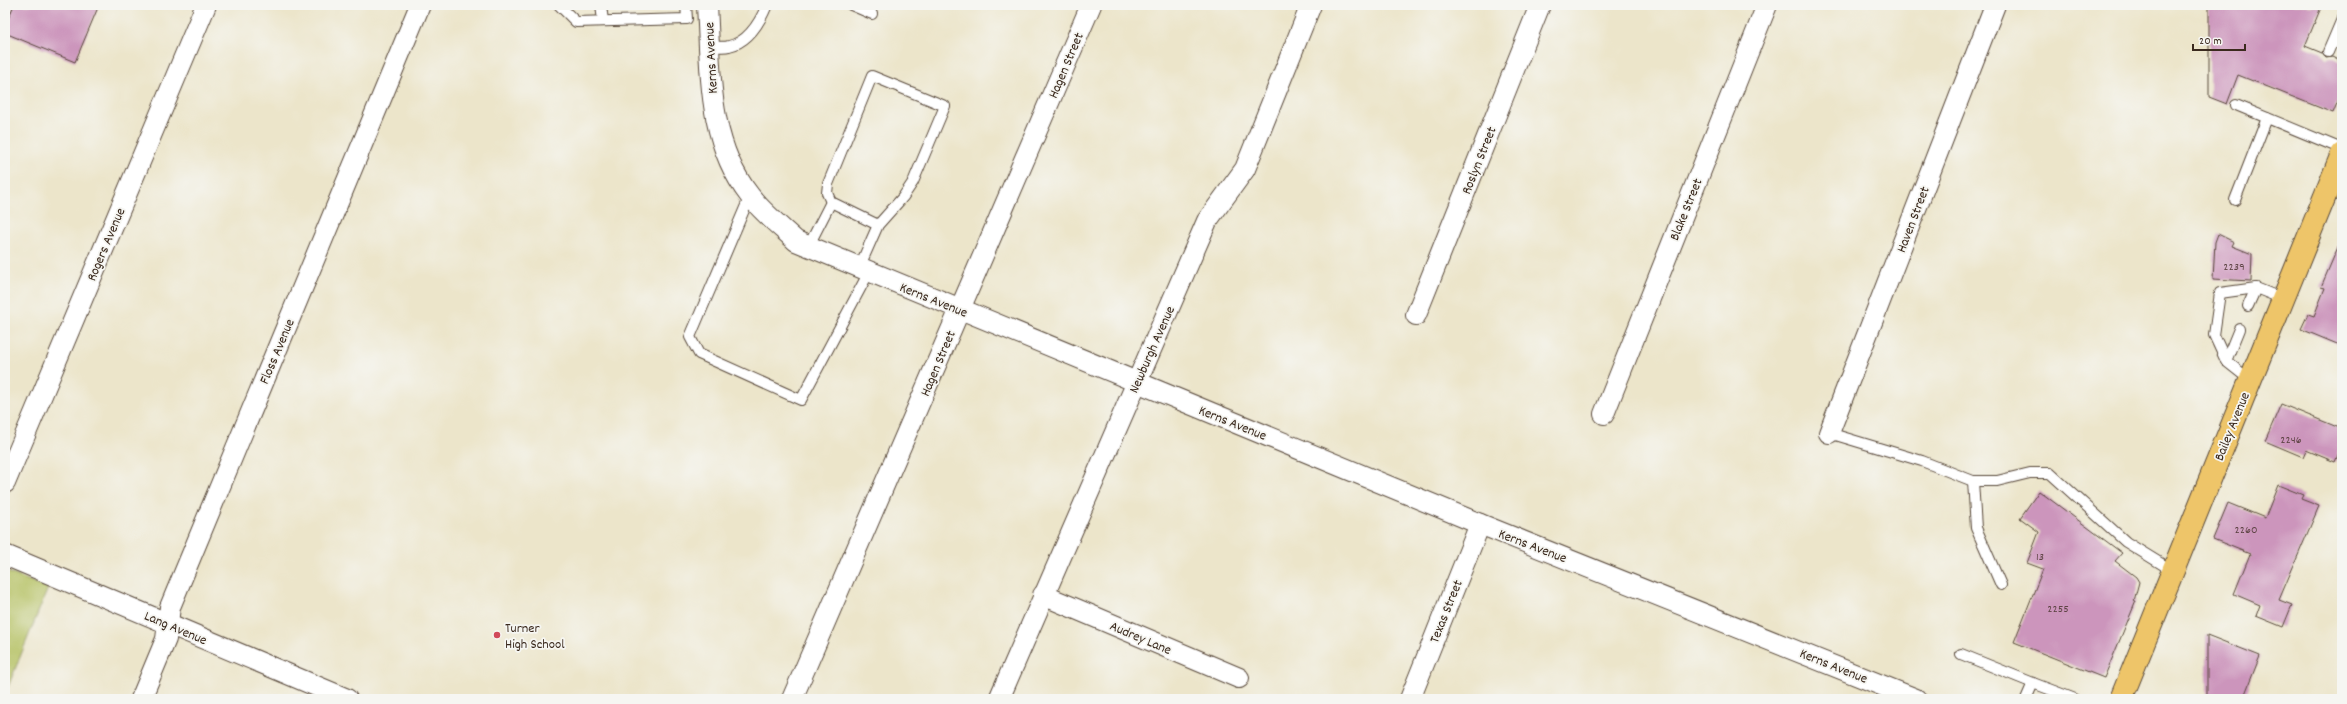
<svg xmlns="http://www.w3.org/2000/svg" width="2347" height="704" viewBox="0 0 2347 704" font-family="Dekko,sans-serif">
<rect width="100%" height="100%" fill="#f6f6f2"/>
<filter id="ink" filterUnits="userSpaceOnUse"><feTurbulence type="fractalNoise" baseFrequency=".025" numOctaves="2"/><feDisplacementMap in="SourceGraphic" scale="8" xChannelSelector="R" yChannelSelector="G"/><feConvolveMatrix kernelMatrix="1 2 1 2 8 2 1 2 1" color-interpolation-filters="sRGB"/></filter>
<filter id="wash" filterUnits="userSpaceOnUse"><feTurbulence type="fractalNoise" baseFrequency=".012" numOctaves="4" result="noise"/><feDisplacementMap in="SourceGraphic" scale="16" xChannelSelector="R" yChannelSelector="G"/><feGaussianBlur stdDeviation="0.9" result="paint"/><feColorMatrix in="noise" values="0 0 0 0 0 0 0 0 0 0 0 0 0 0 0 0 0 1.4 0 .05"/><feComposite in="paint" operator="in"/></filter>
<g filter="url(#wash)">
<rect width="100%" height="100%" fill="#ece5ca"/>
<path fill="#b5c163" stroke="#787640" d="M5 571 48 588 5 694Z"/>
<g id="blocks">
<g fill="#cc95bc">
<path d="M14 5H99L75 62 5 33V26Z"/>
<path d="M2209 5H2322L2305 46 2322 53 2326 58 2332 57 2342 62V91L2333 113 2238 75 2227 104 2209 97Z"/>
<path d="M2218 234 2234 242 2232 246 2252 254 2251 281 2213 279 2215 242Z"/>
<path d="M2341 240H2342V346L2301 329 2308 314 2314 316 2325 288 2321 287Z"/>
<path d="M2281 404 2342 429V445L2335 462 2306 450 2303 457 2265 441Z"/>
<path d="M2278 485 2303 495 2301 499 2319 506 2279 600 2292 605 2283 627 2256 616 2260 605 2234 594 2250 554 2213 539 2228 503 2265 518Z"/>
<path d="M2039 491 2122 553 2115 561 2136 577 2139 582 2134 601H2136L2104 678 2014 642 2043 569 2027 563 2039 532 2020 518Z"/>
<path d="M2207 635 2260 656 2243 699H2207Z"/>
</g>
</g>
</g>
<g filter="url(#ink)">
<use href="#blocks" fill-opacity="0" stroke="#564638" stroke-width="1"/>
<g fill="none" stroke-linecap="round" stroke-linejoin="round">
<g stroke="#564638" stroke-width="12">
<g id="service">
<path d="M559 5 576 22 687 19 686 5"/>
<path d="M601 5 603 21"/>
<path d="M851 5 872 14"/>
<path d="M709 46C715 46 723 48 729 46 748 42 760 22 767 5"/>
<path d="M2328 52 2342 19"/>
<path d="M2236 105 2342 149"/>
<path d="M750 196 690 337 699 354 801 400 869 272"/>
<path d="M2235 200 2267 118"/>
<path d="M808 247 831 202"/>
<path d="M859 268 878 225 903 197 913 182 945 106 872 76 828 184 827 193 831 202 878 225"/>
<path d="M2248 306 2256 288"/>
<path d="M2226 361 2239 329"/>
<path d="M2250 380 2226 361 2214 335 2220 293 2256 288 2283 299"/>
<path d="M1829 433 1922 461 1973 481H1997L2030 473H2050L2126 542 2173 571"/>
<path d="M1973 481 1976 528 2001 585"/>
<path d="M1961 654 2033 683"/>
<path d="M2026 699 2033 683 2075 699"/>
</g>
</g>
<g stroke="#564638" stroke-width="22">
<g id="minor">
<path d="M707 5C711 71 707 141 750 196 763 213 780 226 796 241L1480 524 1916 699"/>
<path d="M1416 315 1540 5"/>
<path d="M1604 414 1767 5"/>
<path d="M1829 433 1995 5"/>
<path d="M5 483 206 5"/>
<path d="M5 555 347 699"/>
<path d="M1043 595 1239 678"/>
<path d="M141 699 166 639 170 607 420 5"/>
<path d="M792 699 1091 5"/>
<path d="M999 699 1207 221 1245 169 1311 5"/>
<path d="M1410 699 1480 524"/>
</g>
</g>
<g stroke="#564638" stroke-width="24">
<path id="primary" d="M2121 699 2342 154"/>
</g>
<use href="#service" stroke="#fff" stroke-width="10"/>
<use href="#minor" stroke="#fff" stroke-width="20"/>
<use href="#primary" stroke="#eec569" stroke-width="22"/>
</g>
</g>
<circle fill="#d1495b" stroke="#f6f6f2" stroke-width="1.5" cx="497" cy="635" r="4"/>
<g text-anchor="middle" stroke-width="3.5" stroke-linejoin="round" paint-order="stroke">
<g font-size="12" fill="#5f4546">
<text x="2234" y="270">2239</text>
<text x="2291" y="443">2246</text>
<text x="2246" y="533">2260</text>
<text x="2040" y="560">13</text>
<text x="2058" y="612">2255</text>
</g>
<g font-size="14" fill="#3b2a1e" stroke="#f6f6f2">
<text transform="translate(710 58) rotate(-93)" y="5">Kerns Avenue</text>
<text transform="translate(1065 65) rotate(-67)" y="5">Hagen Street</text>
<text transform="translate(1478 160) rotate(-68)" y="5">Roslyn Street</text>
<text transform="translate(1685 209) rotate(-68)" y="5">Blake Street</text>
<text transform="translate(1912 219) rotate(-69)" y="5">Haven Street</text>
<text transform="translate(105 244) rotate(-67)" y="5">Rogers Avenue</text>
<text transform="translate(934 299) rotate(22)" y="5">Kerns Avenue</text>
<text transform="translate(1151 349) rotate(-66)" y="5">Newburgh Avenue</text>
<text transform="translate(276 351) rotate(-67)" y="5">Floss Avenue</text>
<text transform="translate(937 363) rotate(-67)" y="5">Hagen Street</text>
<text transform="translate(1233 422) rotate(22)" y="5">Kerns Avenue</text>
<text transform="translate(2231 426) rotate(-68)" y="5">Bailey Avenue</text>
<text transform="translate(1533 545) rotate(21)" y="5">Kerns Avenue</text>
<text transform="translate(1445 611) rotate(-68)" y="5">Texas Street</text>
<text transform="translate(176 627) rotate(23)" y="5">Lang Avenue</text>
<text transform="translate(1141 637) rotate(23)" y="5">Audrey Lane</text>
<text transform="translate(1834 665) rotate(22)" y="5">Kerns Avenue</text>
</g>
<g font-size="14" fill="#3b2a1e" stroke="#f6f6f2" text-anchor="start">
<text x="505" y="632">Turner<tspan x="505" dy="16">High School</tspan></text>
</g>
</g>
<rect width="2347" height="704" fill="none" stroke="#f6f6f2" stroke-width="20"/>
<path d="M2193 44v6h52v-6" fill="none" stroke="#3b2a1e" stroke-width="2"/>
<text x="2199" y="44" font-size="12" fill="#3b2a1e" stroke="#f6f6f2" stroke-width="3" paint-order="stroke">20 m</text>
</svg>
